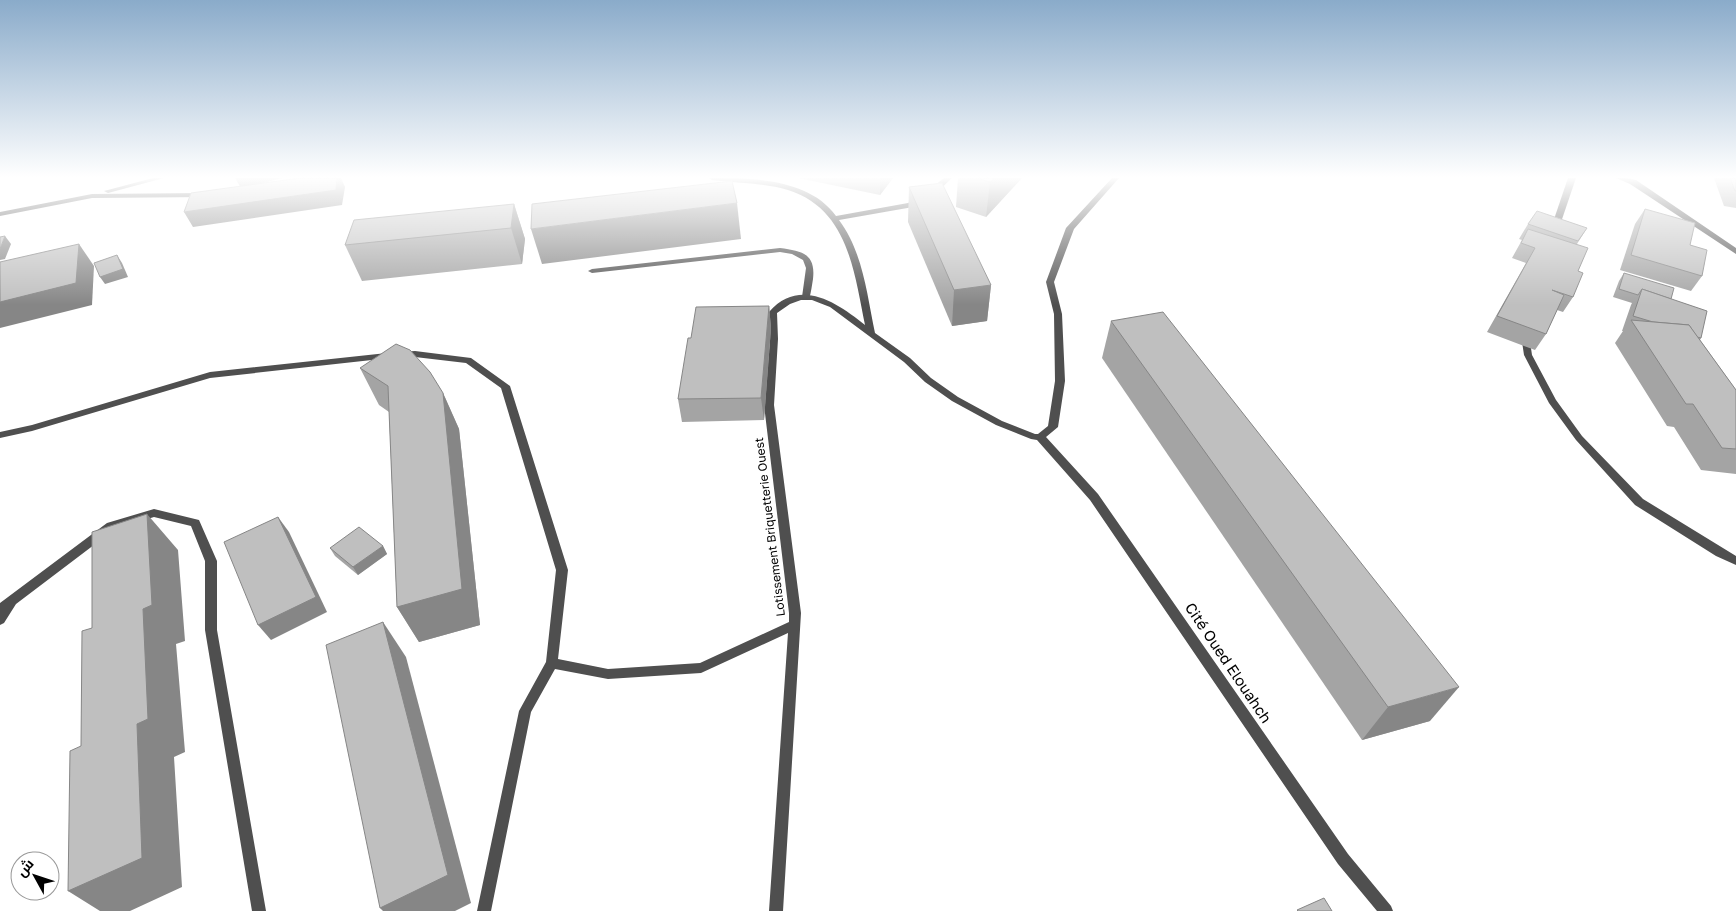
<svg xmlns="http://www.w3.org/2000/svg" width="1736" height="911" viewBox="0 0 1736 911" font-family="'Golos Text',Cairo,sans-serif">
<rect width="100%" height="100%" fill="#fff"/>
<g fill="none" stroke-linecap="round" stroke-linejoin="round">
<path fill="#4f4f4f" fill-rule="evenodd" d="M780 248C801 251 816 253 813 279 812 285 811 293 809 299L806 300 802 297 806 268 803 260 792 254 780 252 592 273 588 271 592 269Z"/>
<g fill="#4f4f4f" fill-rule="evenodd">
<path d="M153 178H164L108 193 104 191Z"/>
<path d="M709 178C751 178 809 178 836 216L908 203 917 198H923V202L913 207 839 220C863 252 867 295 875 333L910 358 931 378 958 397 1002 421 1035 434H1038L1048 426 1055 381 1054 314 1046 282 1066 228 1112 178H1119L1074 229 1054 282 1062 314 1065 381 1058 427 1046 437 1098 494 1348 854 1391 906 1393 911H1377L1338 864 1090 500 1037 440 1031 439 996 425 952 401 925 382 904 362 830 307 812 300H801L790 304 777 313 778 339 774 405 801 613 783 911H769L788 633 701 673 608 679 555 669 531 712 491 911H477L519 711 546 662 556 570 501 388 466 363 415 357 401 358 397 355 401 352 415 351 471 358 510 386 568 570 558 659 608 669 700 663 789 622V613L764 405 770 339 769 312C799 277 837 302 865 325 854 271 848 209 788 190 764 183 737 183 712 180Z"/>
<path d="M944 178H952L935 194H929V190Z"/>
<path d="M1568 178H1576L1558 231 1557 233H1551L1550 231Z"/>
<path d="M1616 178H1626L1636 180 1736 248V254L1630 184Z"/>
<path d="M202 193H205V197L92 198 0 216V212L92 194Z"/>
<path d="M1525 332 1529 335 1532 355 1556 400 1582 436 1643 499 1736 556V565L1716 556 1635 505 1576 440 1549 403 1524 355 1521 335Z"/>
<path d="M387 353 391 356 390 358 210 378 32 431 0 438V432L32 425 210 372Z"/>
<path d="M154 509 199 520 217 561V630L266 911H252L205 630V561L191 526 154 517 115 529 16 604 4 623 0 625V603L107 523Z"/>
</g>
</g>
<g fill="#a4a4a4">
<path d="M798 178H893L880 195Z"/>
<path d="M958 178H1022L986 217 956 207Z"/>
<path d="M1714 178H1736V208L1724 206Z"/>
<path d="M909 187 991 285 987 321 952 326 908 222Z"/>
<path d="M514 204 525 239 522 264 362 281 345 245Z"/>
<path d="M1645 209 1690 245 1702 276 1691 291 1620 270 1635 224Z"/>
<path d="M1528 224 1587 228 1577 244 1578 271 1573 297 1563 312 1557 310 1546 334 1535 350 1487 332 1526 263 1512 258 1522 240 1519 239Z"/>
<path d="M1624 273 1671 299 1701 338 1700 340 1736 390V474L1701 470 1674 427 1667 426 1615 343 1623 331H1622L1631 305 1632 303 1613 297 1619 281Z"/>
<path d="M769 306 771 328 764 420 682 422 678 399 691 338Z"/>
<path d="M1111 321 1430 721 1362 740 1102 358Z"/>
<path d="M360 368 443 393 459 429 480 625 419 642 397 607 389 412 379 405Z"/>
<path d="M383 546 387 554 358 575 335 556 330 548Z"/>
</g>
<g fill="#868686">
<path d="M235 178H283L241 188Z"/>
<path d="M337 178H341L345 187 342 205 193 227 184 212Z"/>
<path d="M880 178H893L880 195Z"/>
<path d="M994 178H1022L986 217 990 182Z"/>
<path d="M737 203 741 239 542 264 531 229Z"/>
<path d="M514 204 525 239 522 264 511 228Z"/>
<path d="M5 236 11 244 5 259 0 260V249Z"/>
<path d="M79 244 94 266 92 305 0 328V302Z"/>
<path d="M117 255 122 263 128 277 105 284 100 277Z"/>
<path d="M991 285 987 321 952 326 954 290Z"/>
<path d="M769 306 771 328 764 420 761 398Z"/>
<path d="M443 393 459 429 480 625 419 642 397 607Z"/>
<path d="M147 514 178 550 185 641 176 644 185 752 174 757 182 887 130 911H100L68 891 137 724Z"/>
<path d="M278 517 289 532 327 612 271 640 258 625Z"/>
<path d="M383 546 387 554 358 575 353 567Z"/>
<path d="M383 622 406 657 471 903 455 911H383L380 908Z"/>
<path d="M1459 687 1430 721 1362 740 1388 707Z"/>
</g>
<g fill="#bfbfbf" stroke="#868686">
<path d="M300 178H337L336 190 184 212 191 193Z"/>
<path d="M976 178H994L990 182Z"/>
<path d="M1730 178H1736V191H1735Z"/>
<path d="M732 181 737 203 531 229 532 204Z"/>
<path d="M942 183 991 285 954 290 909 187Z"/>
<path d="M514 204 511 228 345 245 354 220Z"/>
<path d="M1645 209 1695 223 1690 245 1707 250 1702 276 1631 255Z"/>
<path d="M1537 211 1587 228 1578 241 1528 224Z"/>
<path d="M1528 229 1588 248 1578 271 1583 273 1573 297 1552 290 1564 295 1546 334 1497 316 1535 248 1521 243Z"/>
<path d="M5 236 0 249V237Z"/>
<path d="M79 244 76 283 0 302V262Z"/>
<path d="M117 255 123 269 100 277 94 263Z"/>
<path d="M1624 273 1674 288 1671 299 1642 289 1638 295 1619 289Z"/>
<path d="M1642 289 1707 311 1701 338 1697 337 1689 325 1653 322 1633 316Z"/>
<path d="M769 306 761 398 678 399 688 338H691L696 307Z"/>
<path d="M1163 312 1459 687 1388 707 1111 321Z"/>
<path d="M1631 320 1689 325 1736 390V449L1722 448 1693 404H1686Z"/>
<path d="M396 344 410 350 430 372 443 393 462 589 397 607 388 386 360 368Z"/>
<path d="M147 514 152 605 143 609 148 719 137 724 142 858 68 891 70 751 81 746 82 631 92 628V532Z"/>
<path d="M278 517 316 597 258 625 224 542Z"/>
<path d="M359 527 383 546 353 567 330 548Z"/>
<path d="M383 622 448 875 380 908 326 645Z"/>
<path d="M1324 898 1332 911H1298L1297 910Z"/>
</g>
<linearGradient id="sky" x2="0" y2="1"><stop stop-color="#8aabca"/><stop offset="0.58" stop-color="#fff"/><stop offset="1" stop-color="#fff" stop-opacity="0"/></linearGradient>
<rect width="1736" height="305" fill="url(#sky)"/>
<g text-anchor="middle" stroke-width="4" stroke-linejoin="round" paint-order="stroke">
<g font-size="12" fill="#000" stroke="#fff">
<text transform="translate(770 527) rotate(-97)" y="4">Lotissement Briquetterie Ouest</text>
</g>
<g font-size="15" fill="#000" stroke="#fff">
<text transform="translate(1228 663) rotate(56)" y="5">Cité Oued Elouahch</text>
</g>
</g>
<g transform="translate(35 876) rotate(310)"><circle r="24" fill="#ffffff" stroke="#999999"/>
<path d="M0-4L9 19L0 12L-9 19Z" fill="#000000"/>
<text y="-8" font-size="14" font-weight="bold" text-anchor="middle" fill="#000000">ش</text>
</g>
</svg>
